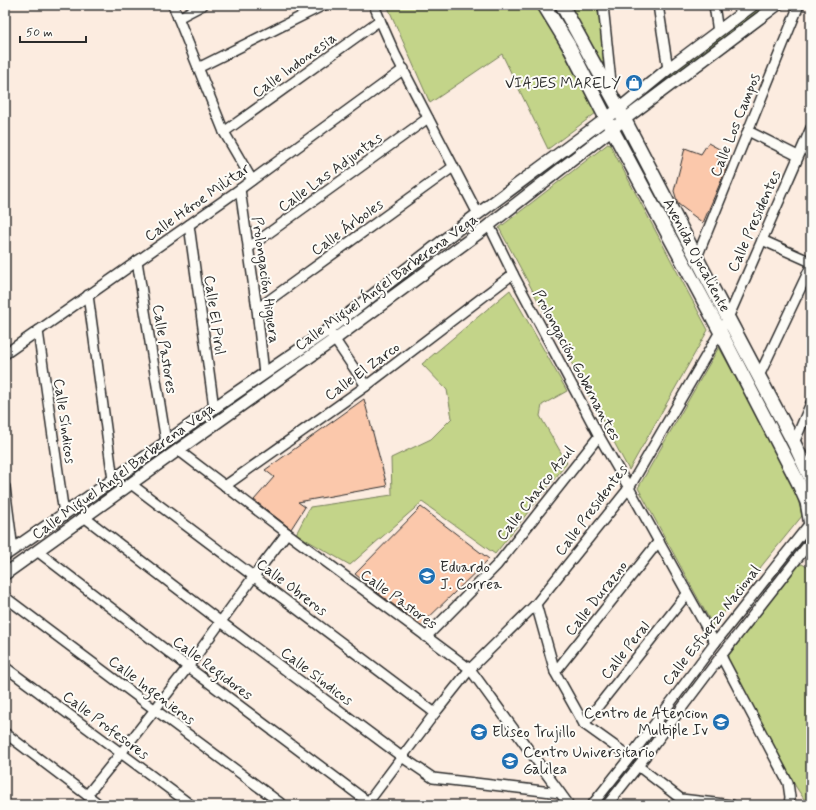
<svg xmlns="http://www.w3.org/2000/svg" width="816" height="810" viewBox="0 0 816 810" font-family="Mynerve,sans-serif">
<rect width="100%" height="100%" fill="#fcece0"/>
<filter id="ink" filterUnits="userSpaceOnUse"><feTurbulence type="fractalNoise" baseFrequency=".025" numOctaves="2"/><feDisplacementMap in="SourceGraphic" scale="8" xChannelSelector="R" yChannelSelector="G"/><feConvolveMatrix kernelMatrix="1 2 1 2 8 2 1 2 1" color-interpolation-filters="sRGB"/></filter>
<g filter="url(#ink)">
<g fill="#c3d489" stroke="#77805a">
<path d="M387 5H538L596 113 548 149 502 54 430 103Z"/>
<path d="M568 5H597L607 75Z"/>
<path d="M762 5H770L627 114 623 109Z"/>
<path d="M609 143 708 330 629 470 499 228Z"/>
<path d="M510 290 567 391 542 405 540 416 567 463 495 554 422 502 350 565 296 534 310 507 392 495 391 458 431 439 452 418 447 390 422 364Z"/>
<path d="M719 347 795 486 802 516 713 626 638 488Z"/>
<path d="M802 564 807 567 811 574V805H808L796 787 726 659 798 565Z"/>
</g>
<g fill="#fbc8ab" stroke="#2b2b2b">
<path d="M708 143 723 151 718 160 727 167 703 223 678 204 674 191 685 148 701 154Z"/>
<path d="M364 399 387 486 298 502 305 507 291 529 254 500 274 477 265 470Z"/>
<path d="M421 507 489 559 421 625 383 597 355 574Z"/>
</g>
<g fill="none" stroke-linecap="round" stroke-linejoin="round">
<g stroke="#2b2b2b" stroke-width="12">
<g id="minor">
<path d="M173 5 224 132 252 180"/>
<path d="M374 5 380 20 395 54 478 214"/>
<path d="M603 5 612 92"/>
<path d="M658 5 668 69"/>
<path d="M714 5 718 32"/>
<path d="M178 18 203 5"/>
<path d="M198 68 324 5"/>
<path d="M748 131 798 156"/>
<path d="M224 132 380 20"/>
<path d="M240 189 257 309 264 374"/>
<path d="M189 225 214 408"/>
<path d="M489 225 513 274 599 436 629 488 715 643"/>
<path d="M762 240 811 262"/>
<path d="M248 248 428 118"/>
<path d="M697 257 799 5"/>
<path d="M137 261 166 442"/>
<path d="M88 295 113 480"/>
<path d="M257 309 453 167"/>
<path d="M38 331 64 514"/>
<path d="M331 334 366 386"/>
<path d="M5 354 240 189 404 69"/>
<path d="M759 376 811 266"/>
<path d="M794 443 811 403"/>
<path d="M178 450 287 533 470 669 569 805"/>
<path d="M131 484 435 713"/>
<path d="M225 486 366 386 513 274"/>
<path d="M5 487 13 550"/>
<path d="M84 517 221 622 402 757 433 778 560 793"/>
<path d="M37 551 188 667 372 805"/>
<path d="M5 597 154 709 283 805"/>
<path d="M536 604 555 672 584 724 630 757"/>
<path d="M426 637 497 565 599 436"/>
<path d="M721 656 788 783 790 797 789 805"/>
<path d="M5 667 191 805"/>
<path d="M555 672 659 541"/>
<path d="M584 724 687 594"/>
<path d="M5 733 100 805"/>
<path d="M638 766 681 799 732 805"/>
<path d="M87 795 121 753 188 667 254 576 287 533"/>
<path d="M366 805 435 713 470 669 536 604 629 488 728 318 811 128"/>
<path d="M592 805 630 757 715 643 811 522"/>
<path d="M607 805 638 766 721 656 811 541"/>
</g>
</g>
<g stroke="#2b2b2b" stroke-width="14">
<g id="tertiary">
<path d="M5 555 113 480 214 408 328 330 471 219 619 109 668 69 753 5"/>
<path d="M5 574 178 450 335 339 480 232 625 119 777 5"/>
</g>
</g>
<g stroke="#2b2b2b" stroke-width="16">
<g id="secondary">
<path d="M544 5 569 46 606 118 720 331 798 482 807 502 811 525"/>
<path d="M562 5 619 109 728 318 794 443 811 479"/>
</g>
</g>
<use href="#minor" stroke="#fdfcf7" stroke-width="9"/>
<use href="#tertiary" stroke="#fdfcf7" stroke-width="11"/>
<use href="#secondary" stroke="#fdfcf7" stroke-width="13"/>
</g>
</g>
<defs>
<g id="shop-disc" transform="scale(0.9)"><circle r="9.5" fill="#1f6fb2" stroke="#fdfcf7"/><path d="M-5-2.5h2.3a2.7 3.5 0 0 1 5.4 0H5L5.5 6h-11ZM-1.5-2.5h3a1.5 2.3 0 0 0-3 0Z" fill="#fff"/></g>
<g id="school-disc" transform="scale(0.9)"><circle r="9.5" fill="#1f6fb2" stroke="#fdfcf7"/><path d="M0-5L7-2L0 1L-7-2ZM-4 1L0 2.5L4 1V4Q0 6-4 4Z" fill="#fff"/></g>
<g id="university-disc" transform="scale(0.9)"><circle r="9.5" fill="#1f6fb2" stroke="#fdfcf7"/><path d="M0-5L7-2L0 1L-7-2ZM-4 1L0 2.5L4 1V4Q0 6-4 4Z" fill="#fff"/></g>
</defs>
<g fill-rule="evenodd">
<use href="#shop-disc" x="634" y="83"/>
<use href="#school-disc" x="427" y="576"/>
<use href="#school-disc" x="721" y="722"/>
<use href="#school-disc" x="479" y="732"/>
<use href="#university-disc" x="510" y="761"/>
</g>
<g text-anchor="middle" stroke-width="4" stroke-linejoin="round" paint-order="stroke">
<g font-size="15" fill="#2b2b2b" stroke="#fdfcf7">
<text transform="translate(294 65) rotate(-36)" y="5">Calle Indonesia</text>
<text transform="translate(735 125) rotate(-68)" y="5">Calle Los Campos</text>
<text transform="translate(330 172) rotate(-36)" y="5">Calle Las Adjuntas</text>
<text transform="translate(197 202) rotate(-35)" y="5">Calle Héroe Militar</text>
<text transform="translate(754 221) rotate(-66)" y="5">Calle Presidentes</text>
<text transform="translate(347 227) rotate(-36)" y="5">Calle Árboles</text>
<text transform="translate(697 255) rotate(62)" y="5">Avenida Ojocaliente</text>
<text transform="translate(266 280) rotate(82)" y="5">Prolongación Higuera</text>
<text transform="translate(386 282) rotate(-36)" y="5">Calle Miguel Ángel Barberena Vega</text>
<text transform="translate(215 315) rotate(82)" y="5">Calle El Pirul</text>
<text transform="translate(165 349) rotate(81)" y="5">Calle Pastores</text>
<text transform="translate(577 365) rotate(62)" y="5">Prolongación Gobernantes</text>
<text transform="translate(362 371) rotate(-36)" y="5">Calle El Zarco</text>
<text transform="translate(65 421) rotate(82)" y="5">Calle Síndicos</text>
<text transform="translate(123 471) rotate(-36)" y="5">Calle Miguel Ángel Barberena Vega</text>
<text transform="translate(535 493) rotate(-52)" y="5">Calle Charco Azul</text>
<text transform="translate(591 510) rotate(-53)" y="5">Calle Presidentes</text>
<text transform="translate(292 587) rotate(37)" y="5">Calle Obreros</text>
<text transform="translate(596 598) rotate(-52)" y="5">Calle Durazno</text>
<text transform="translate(399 599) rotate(36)" y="5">Calle Pastores</text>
<text transform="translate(711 625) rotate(-52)" y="5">Calle Esfuerzo Nacional</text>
<text transform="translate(625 650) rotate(-52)" y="5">Calle Peral</text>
<text transform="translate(213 668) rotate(37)" y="5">Calle Regidores</text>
<text transform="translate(317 676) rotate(37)" y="5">Calle Síndicos</text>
<text transform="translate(152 690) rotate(37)" y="5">Calle Ingenieros</text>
<text transform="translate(106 725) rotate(37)" y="5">Calle Profesores</text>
</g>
<g font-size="15" fill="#2b2b2b" stroke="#fdfcf7" text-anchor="start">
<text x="621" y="88" text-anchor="end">VIAJES MARELY</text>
<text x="440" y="572">Eduardo<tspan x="440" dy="17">J. Correa</tspan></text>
<text x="708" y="718" text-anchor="end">Centro de Atencion<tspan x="708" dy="17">Multiple Iv</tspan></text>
<text x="492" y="737">Eliseo Trujillo</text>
<text x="523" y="757">Centro Universitario<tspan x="523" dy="17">Galilea</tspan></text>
</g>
</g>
<rect width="816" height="810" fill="none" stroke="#fdfcf7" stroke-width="20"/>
<rect x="10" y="10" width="796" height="790" fill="none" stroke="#2b2b2b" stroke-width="1.5" filter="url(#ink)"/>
<path d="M20 36v6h66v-6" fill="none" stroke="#2b2b2b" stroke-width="2"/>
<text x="26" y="36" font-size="12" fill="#2b2b2b" stroke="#fdfcf7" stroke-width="3" paint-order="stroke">50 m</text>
</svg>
